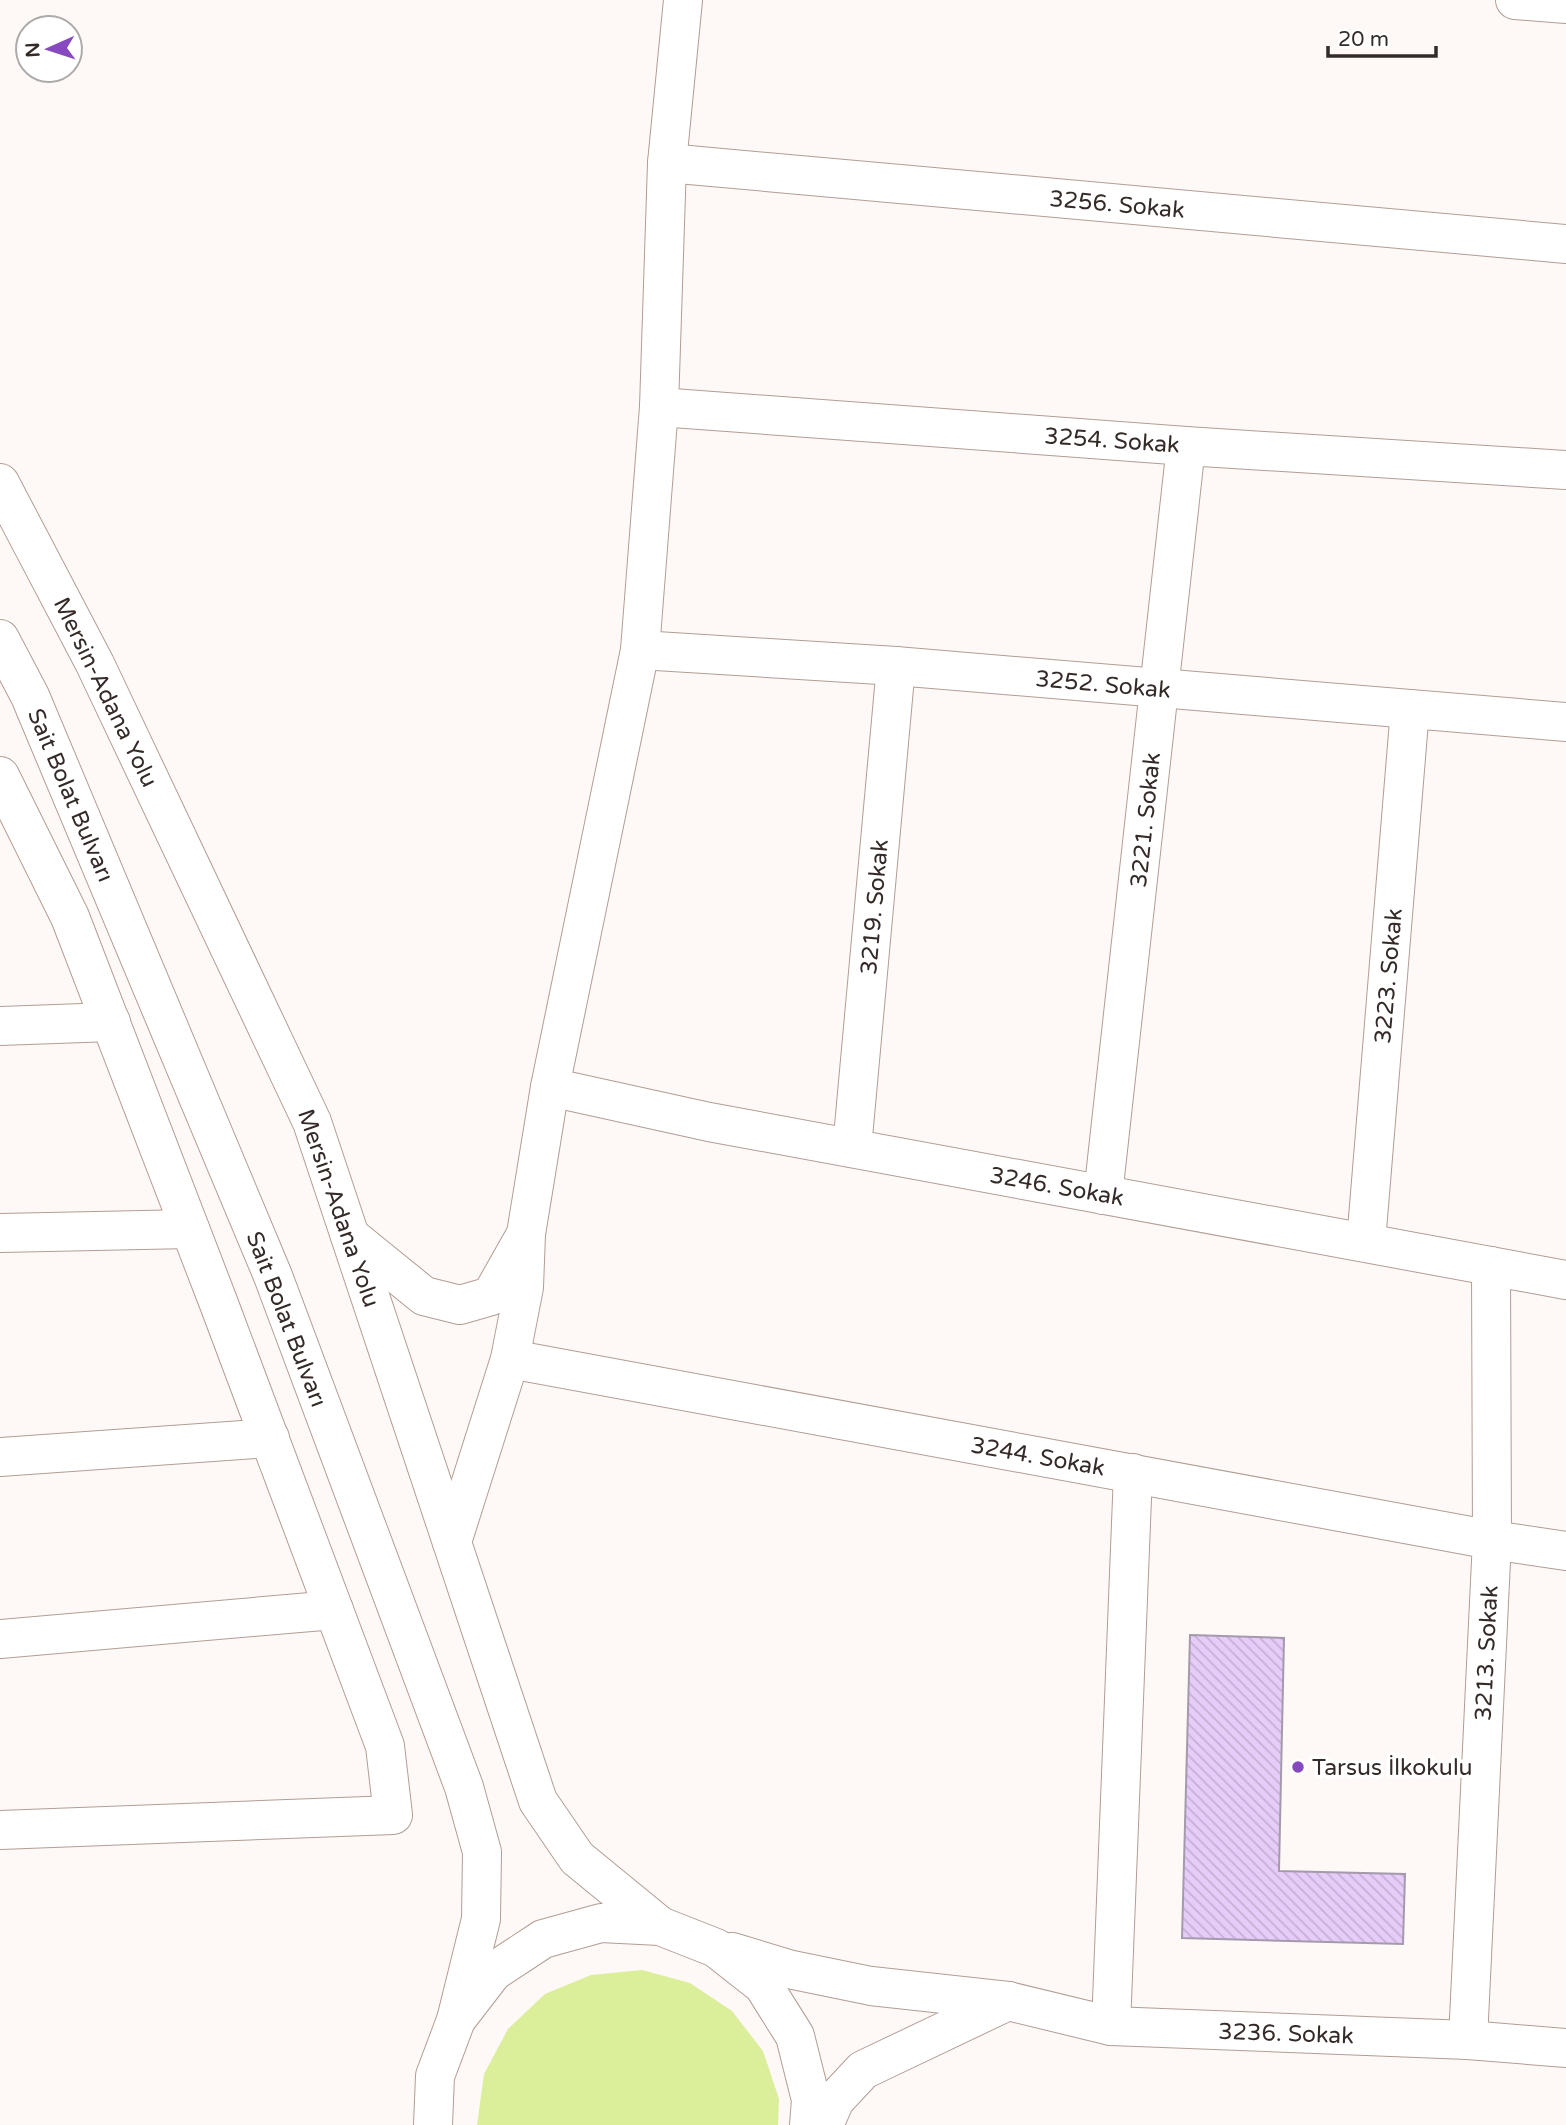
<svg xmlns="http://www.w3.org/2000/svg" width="1566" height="2125" viewBox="0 0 1566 2125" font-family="'Varela Round',sans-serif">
<defs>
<pattern id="building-back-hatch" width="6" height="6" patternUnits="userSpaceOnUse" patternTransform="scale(1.75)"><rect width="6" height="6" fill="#e6ccf9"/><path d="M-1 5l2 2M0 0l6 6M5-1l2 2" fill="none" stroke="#c6afd5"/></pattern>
</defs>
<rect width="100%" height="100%" fill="#fef9f7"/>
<path fill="#dbee9a" d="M642 1970 690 1983 732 2011 763 2051 779 2099 778 2125H477L484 2074 508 2029 545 1994 591 1975Z"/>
<path fill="url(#building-back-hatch)" stroke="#a49aac" stroke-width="2" d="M1190 1635 1284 1638 1279 1871 1405 1874 1403 1944 1182 1938Z"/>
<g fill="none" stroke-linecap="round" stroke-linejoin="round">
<g stroke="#b29d93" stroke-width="40">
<g id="minor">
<path d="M1515 0 1566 4"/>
<path d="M667 163 1566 244"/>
<path d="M659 407 1186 446 1566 470"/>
<path d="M640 650 896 666 1566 722"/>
<path d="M0 776 70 917 219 1304 385 1746 393 1815 0 1830"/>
<path d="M0 1026 111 1022"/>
<path d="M550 1087 709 1122 1566 1280"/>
<path d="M852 1148 896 666"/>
<path d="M1103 1195 1186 446"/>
<path d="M0 1233 190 1229"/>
<path d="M526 1234 550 1087 640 650 659 407 667 163 683 0"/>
<path d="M350 1236 424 1296 460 1305 491 1296 526 1234 524 1287 510 1359 452 1542"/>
<path d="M1366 1242 1410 709"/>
<path d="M510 1359 1492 1540 1566 1551"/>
<path d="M0 1457 270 1438"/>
<path d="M0 1639 334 1610"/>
<path d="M1008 2001 1111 2026 1468 2040 1566 2048"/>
<path d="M1111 2026 1133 1473"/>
<path d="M1468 2040 1492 1540 1491 1266"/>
</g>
</g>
<g stroke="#b29d93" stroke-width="40">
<g id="highway">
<path d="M0 483 95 664 312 1122 538 1801 577 1858 660 1926"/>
<path d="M0 639 30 696 273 1276 464 1787 482 1852 481 1919 456 2020"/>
<path d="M732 1952 788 1969 871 1986 1008 2001"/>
<path d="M433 2125 435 2076 456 2020 493 1972 543 1939 601 1923 660 1926 716 1948 763 1985 795 2036 811 2100 809 2125"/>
<path d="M824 2125 835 2100 863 2070 1008 2001"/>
</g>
</g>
<use href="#minor" stroke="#fff" stroke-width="38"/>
<use href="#highway" stroke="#fff" stroke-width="38"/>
</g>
<circle fill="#8749bf" stroke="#fff" stroke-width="2.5" cx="1298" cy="1767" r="7"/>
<g text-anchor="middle" stroke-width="7" stroke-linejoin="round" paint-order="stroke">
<g font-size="23" fill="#342b28" stroke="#fff">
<text transform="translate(1117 204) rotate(5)" y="8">3256. Sokak</text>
<text transform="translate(1112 440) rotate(4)" y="8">3254. Sokak</text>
<text transform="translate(1103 684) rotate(5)" y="8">3252. Sokak</text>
<text transform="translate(106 692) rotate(64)" y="8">Mersin-Adana Yolu</text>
<text transform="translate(71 795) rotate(67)" y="8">Sait Bolat Bulvarı</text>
<text transform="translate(1145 820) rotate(-84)" y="8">3221. Sokak</text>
<text transform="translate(874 907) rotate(-85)" y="8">3219. Sokak</text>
<text transform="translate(1388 976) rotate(-85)" y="8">3223. Sokak</text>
<text transform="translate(1057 1186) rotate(10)" y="8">3246. Sokak</text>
<text transform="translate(339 1208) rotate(71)" y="8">Mersin-Adana Yolu</text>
<text transform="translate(287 1319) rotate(69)" y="8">Sait Bolat Bulvarı</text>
<text transform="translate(1038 1456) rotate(10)" y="8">3244. Sokak</text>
<text transform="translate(1486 1653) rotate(-87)" y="8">3213. Sokak</text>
<text transform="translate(1286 2033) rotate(2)" y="8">3236. Sokak</text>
</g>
<g font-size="23" fill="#342b28" stroke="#fff" text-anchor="start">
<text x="1312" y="1775">Tarsus İlkokulu</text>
</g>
</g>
<g transform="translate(49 49) rotate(267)"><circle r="33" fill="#ffffff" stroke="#aeaaa9" stroke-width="2"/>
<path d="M0-5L12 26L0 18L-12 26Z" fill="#8749bf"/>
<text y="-10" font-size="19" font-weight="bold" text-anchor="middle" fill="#342b28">N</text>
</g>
<path d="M1328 46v10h108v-10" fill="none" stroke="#342b28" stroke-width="3.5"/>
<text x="1338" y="46" font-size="21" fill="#342b28" stroke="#ffffff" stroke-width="5" paint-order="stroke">20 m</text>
</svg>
